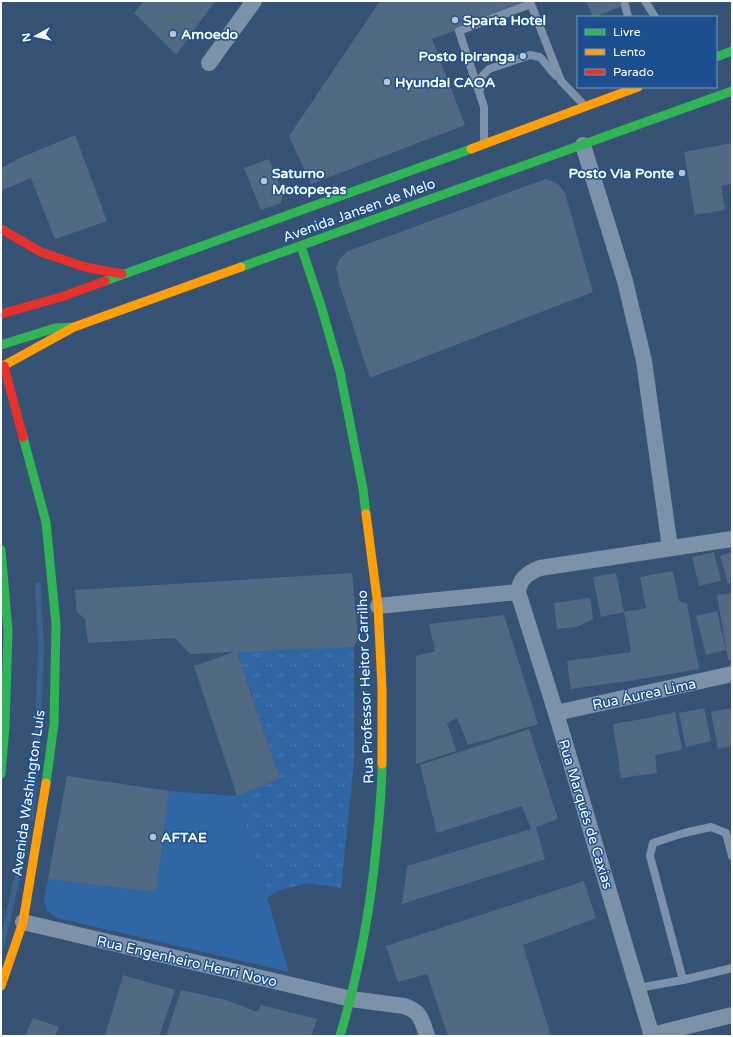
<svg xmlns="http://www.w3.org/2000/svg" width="733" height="1037" viewBox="0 0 733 1037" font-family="'Varela Round',sans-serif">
<defs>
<pattern id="grass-tufts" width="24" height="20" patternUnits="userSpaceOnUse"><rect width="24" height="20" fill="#2f66a5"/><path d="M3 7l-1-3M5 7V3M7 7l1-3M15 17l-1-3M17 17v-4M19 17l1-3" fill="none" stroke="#4e7db2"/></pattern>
</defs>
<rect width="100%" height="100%" fill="#365274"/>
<path fill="url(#grass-tufts)" d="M339 647H354V762L341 888 309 883 277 891 267 898 237 796 280 779 237 651Z"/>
<path fill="#2f66a5" d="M67 776 169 791 237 796 289 972 57 918 47 911 44 901Z"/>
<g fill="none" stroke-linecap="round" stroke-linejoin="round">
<g stroke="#3b618d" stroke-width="6">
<path d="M31 818 38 728 41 648 38 585"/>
<path d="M1 947 28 831"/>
</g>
</g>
<g fill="#526984">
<path d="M144 1H215L176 55 134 13Z"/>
<path d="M380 1H535L432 39 465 125 311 184 289 136Z"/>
<path d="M586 1H635L595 17H593Z"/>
<path d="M75 135 107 221 55 239 31 178 1 191V168L20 158Z"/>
<path d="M732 143V184L721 186 725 210 695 215 684 152Z"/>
<path d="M269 159 283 194 281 203 261 210 244 168Z"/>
<path d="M546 179 558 184 565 193 593 292 370 378 339 283 336 268 340 258 348 251Z"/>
<path d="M714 552 721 581 699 586 692 557Z"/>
<path d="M732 552V582L728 583 720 556Z"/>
<path d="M673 571 679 601 687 604 699 669 635 680 571 689 567 661 631 652 624 612 646 608 640 577Z"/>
<path d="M352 573 358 638 354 647 237 652 280 779 237 796 194 666 234 652 190 654 175 638 88 643 85 619 77 612 75 590Z"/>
<path d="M616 573 624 612 601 617 593 577Z"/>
<path d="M732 593V660H728L717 595Z"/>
<path d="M590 598 593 619 577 627 557 629 554 603Z"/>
<path d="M717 611 726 650 706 655 696 616Z"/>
<path d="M504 615 538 724 468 745 457 718 447 723 456 751 416 764V656L435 651 429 624Z"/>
<path d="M704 708 711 741 686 747 679 713Z"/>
<path d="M732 708V746L718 749 711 712Z"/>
<path d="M675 712 682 750 655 755 657 773 621 778 613 724 648 718Z"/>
<path d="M529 729 558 819 536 827 545 859 402 904 407 866 531 829 522 806 437 833 420 765Z"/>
<path d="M67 776 169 791 156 892 48 879Z"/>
<path d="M584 881 596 918 523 945 551 1036H448L427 974 398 982 386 946Z"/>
<path d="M123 975 175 990 159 1036H105Z"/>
<path d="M181 990 226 1000 258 1012 261 1005 317 1019 311 1036H166Z"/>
<path d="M33 1018 59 1027 55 1036H25Z"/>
</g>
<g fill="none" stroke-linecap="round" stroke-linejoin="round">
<g stroke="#7d92a8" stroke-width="8">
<path d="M645 1 655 17"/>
<path d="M625 5 628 17"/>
<path d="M480 89 479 81 484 74 489 69 530 55 540 57 556 76"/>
<path d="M484 142V107L459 31 531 4 561 81 584 105"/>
<path d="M683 980 650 856 653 843 684 833 711 827 726 833 732 856"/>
<path d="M638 988 683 980 732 968"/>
</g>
<g stroke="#7d92a8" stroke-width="16">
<path d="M209 63 254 1"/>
<path d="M583 145 625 281 644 361 670 548"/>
<path d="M378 606 518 592"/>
<path d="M556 713 732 674"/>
<path d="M23 922 351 999 404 1006C421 1011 422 1021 427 1036"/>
<path d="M652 1035 732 1015"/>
<path d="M652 1036 556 713 518 592C520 579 527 573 540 568L732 539"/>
</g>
<g stroke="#30b455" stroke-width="9">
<path d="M716 57 732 51"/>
<path d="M301 246 321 306 340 372 363 489 366 514"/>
<path d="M241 267 732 91"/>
<path d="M105 281 471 149"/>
<path d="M1 345 55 328 74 327"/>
<path d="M23 437 46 522 56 624 54 724 46 783"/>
<path d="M1 550 8 631 5 727 1 774"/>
<path d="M340 1036C358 975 370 912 376 849 379 820 382 792 382 764"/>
</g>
<g stroke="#ff9f0a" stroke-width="9">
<path d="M471 149 638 87"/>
<path d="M1 367 74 327 241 267"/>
<path d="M366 514 378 606 382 688V764"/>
<path d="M1 986 23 922 46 783"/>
</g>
<g stroke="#e5322d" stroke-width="9">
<path d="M1 229 41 252 85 267 122 274"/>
<path d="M1 314 61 297 105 281"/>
<path d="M4 366 23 437"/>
</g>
</g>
<g fill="#b9c2ce" stroke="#1b4f8f" stroke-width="1.5">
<circle cx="455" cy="20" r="4"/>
<circle cx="173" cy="34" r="4"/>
<circle cx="523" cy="56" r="4"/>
<circle cx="387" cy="82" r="4"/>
<circle cx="682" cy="173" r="4"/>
<circle cx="264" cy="181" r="4"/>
<circle cx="153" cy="837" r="4"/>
</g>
<g text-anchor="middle" stroke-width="3" stroke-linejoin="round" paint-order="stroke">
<g font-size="14" font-weight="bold" fill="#fff" stroke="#1b4f8f" text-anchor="start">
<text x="463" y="25">Sparta Hotel</text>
<text x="181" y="39">Amoedo</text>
<text x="515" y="61" text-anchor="end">Posto Ipiranga</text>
<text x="395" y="87">Hyundai CAOA</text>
<text x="272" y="178">Saturno<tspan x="272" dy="16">Motopeças</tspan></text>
<text x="674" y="178" text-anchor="end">Posto Via Ponte</text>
<text x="161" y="842">AFTAE</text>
</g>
<g font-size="14" fill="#fff" stroke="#1b4f8f">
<text transform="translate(359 210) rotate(-20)" y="5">Avenida Jansen de Melo</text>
<text transform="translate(365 687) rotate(-92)" y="5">Rua Professor Heitor Carrilho</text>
<text transform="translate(644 694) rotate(-12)" y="5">Rua Áurea Lima</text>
<text transform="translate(28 793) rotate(-82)" y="5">Avenida Washington Luís</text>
<text transform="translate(586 814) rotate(73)" y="5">Rua Marquês de Caxias</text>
<text transform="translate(187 961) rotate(13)" y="5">Rua Engenheiro Henri Novo</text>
</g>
</g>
<rect width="733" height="1037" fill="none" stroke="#ffffff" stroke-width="4"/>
<rect x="577" y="16" width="140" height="72" fill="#1b4f8f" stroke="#7695bc"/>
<rect x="585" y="29" width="20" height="6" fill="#30b455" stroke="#7695bc"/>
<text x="613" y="36" font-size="12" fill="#ffffff">Livre</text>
<rect x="585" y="49" width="20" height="6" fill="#ff9f0a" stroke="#7695bc"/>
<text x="613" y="56" font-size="12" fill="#ffffff">Lento</text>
<rect x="585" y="69" width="20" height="6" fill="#e5322d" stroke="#7695bc"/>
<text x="613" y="76" font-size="12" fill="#ffffff">Parado</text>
<g transform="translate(36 36) rotate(262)" stroke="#1b4f8f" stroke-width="3" paint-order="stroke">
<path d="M0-3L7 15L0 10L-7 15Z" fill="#ffffff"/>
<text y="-6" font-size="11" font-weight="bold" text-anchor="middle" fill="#ffffff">N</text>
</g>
</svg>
